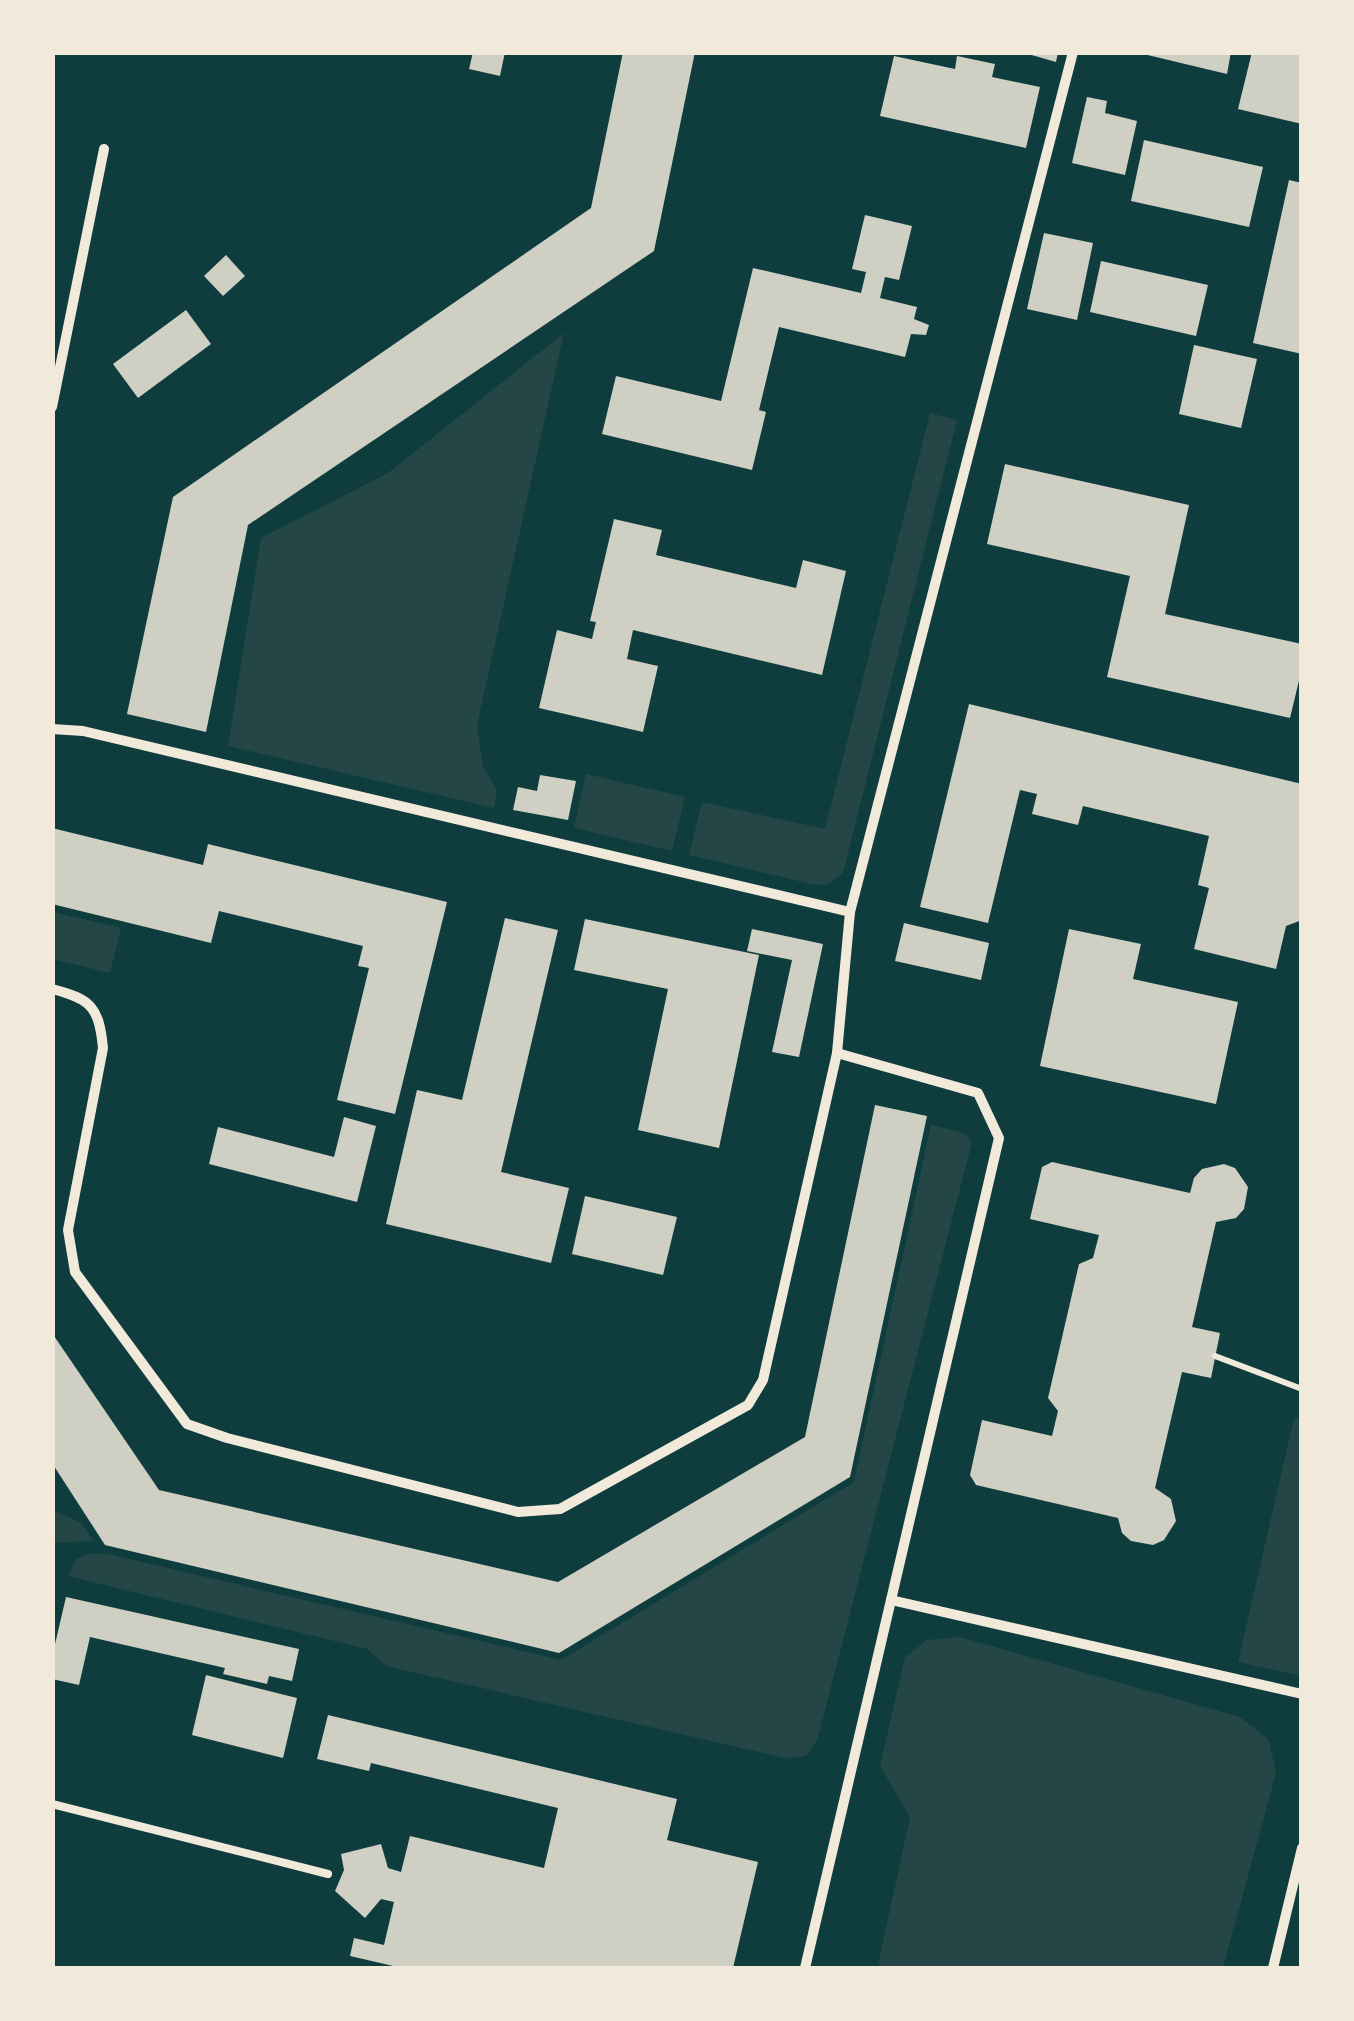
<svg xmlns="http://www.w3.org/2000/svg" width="1354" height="2021" viewBox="0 0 1354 2021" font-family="'Nunito Sans',sans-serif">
<rect width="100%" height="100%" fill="#0f3d3e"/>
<g fill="#244646">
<path d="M564 333 477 725 483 767 497 790 494 808 228 746 261 538 388 473Z"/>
<path d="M930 413 957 420 843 873 827 885 811 884 689 855 702 802 825 829Z"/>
<path d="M586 774 685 797 672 851 574 828Z"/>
<path d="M53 912 121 928 110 973 53 959Z"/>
<path d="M931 1125 964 1133 972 1142 817 1741 806 1756 785 1758 386 1666 367 1649 68 1576 76 1559 88 1554H108L561 1660 854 1482Z"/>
<path d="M1294 1418 1302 1419 1301 1676 1238 1662Z"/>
<path d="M53 1510 81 1523 94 1541 53 1543Z"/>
<path d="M960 1637 1240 1717 1269 1740 1276 1773 1223 1968H892L878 1965 910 1817 880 1766 905 1657 927 1640Z"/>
</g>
<g fill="#cfcfc3">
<path d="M473 52H505L500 76 469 69Z"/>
<path d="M623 52H695L654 251 248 525 206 732 127 714 173 497 591 208Z"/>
<path d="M1021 52H1058L1056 62Z"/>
<path d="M1135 52H1231L1227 74Z"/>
<path d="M1252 52H1302V124L1238 109Z"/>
<path d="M894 56 955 69 957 56 995 64 992 77 1040 87 1026 148 880 116Z"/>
<path d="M1087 97 1107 101 1105 113 1137 121 1125 175 1072 163Z"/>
<path d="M1144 140 1263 167 1249 227 1131 201Z"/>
<path d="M1289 180 1302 183V354L1253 343Z"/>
<path d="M865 215 912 226 899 280 885 277 880 298 917 307 914 319 929 325 926 335 911 334 905 357 779 327 759 410 766 412 752 470 602 434 616 376 721 401 753 268 861 293 866 272 852 269Z"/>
<path d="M1044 233 1093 243 1077 320 1027 309Z"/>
<path d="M226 255 245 276 223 296 204 276Z"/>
<path d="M1101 261 1208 285 1196 336 1090 312Z"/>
<path d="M186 310 211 344 138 398 113 364Z"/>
<path d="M1194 345 1257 359 1241 428 1179 414Z"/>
<path d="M1005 464 1189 505 1165 614 1302 644V668L1290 718 1107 677 1130 576 987 544Z"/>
<path d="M614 519 662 530 656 555 796 588 803 560 846 571 822 675 633 630 627 659 658 666 643 732 539 708 557 630 592 639 596 622 590 621Z"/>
<path d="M969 704 1302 784V920L1286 926 1276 969 1194 949 1209 888 1198 885 1209 836 1083 806 1078 825 1032 814 1037 794 1020 790 988 923 920 907Z"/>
<path d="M540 775 576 781 568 820 513 810 518 787 537 791Z"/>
<path d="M52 828 203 865 208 844 447 902 395 1114 337 1100 369 968 358 966 363 946 219 911 211 943 52 904Z"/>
<path d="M505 918 558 930 501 1172 569 1188 551 1263 386 1224 417 1090 462 1100Z"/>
<path d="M585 919 759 955 719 1148 638 1130 668 989 574 970Z"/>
<path d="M904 923 989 943 981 980 895 961Z"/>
<path d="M752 929 823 944 799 1057 772 1052 792 960 747 951Z"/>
<path d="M1069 929 1141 944 1133 979 1238 1002 1216 1104 1040 1066Z"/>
<path d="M875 1105 927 1116 850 1477 559 1653 105 1545 52 1463V1333L159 1490 558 1582 805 1437Z"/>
<path d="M344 1117 376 1126 357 1202 209 1164 218 1127 334 1157Z"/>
<path d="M1052 1162 1190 1193 1194 1178 1202 1169 1224 1164 1235 1168 1248 1187 1244 1209 1236 1218 1216 1222 1192 1327 1220 1333 1211 1378 1182 1372 1155 1488 1171 1499 1176 1521 1164 1540 1153 1545 1131 1541 1122 1533 1118 1518 976 1485 970 1475 982 1420 1052 1436 1058 1411 1048 1398 1079 1264 1093 1258 1099 1235 1030 1219 1042 1167Z"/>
<path d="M585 1196 677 1217 663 1275 572 1254Z"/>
<path d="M66 1597 299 1649 292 1681 269 1676 267 1684 223 1674 225 1668 90 1637 79 1685 52 1679V1657Z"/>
<path d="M206 1675 297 1698 283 1758 192 1735Z"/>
<path d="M328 1715 677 1799 667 1840 758 1862 733 1968H402L350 1956 354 1938 384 1945 394 1902 381 1899 365 1918 335 1891 344 1870 341 1854 381 1844 388 1868 401 1872 410 1836 544 1868 558 1808 371 1763 369 1771 317 1759Z"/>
</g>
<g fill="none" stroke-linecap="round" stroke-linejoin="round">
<path stroke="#f1e9da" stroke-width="6" d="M1215 1356 1302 1389"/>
<path stroke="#f1e9da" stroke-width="8" d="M52 1804 328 1874"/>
<g stroke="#f1e9da" stroke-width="10">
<path d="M52 407 104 149"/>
<path d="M52 729 83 731 850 912 837 1053 978 1093 999 1138 891 1600"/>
<path d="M850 912 1073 52"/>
<path d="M52 989C92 999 99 1008 103 1048L68 1230 75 1272 187 1424 227 1438 518 1512 560 1509 748 1405 763 1380 837 1053"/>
<path d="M805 1968 891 1600 1302 1694"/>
<path d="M1273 1968 1302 1848"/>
</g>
</g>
<rect width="1354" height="2021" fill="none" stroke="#f1e9da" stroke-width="110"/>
</svg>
